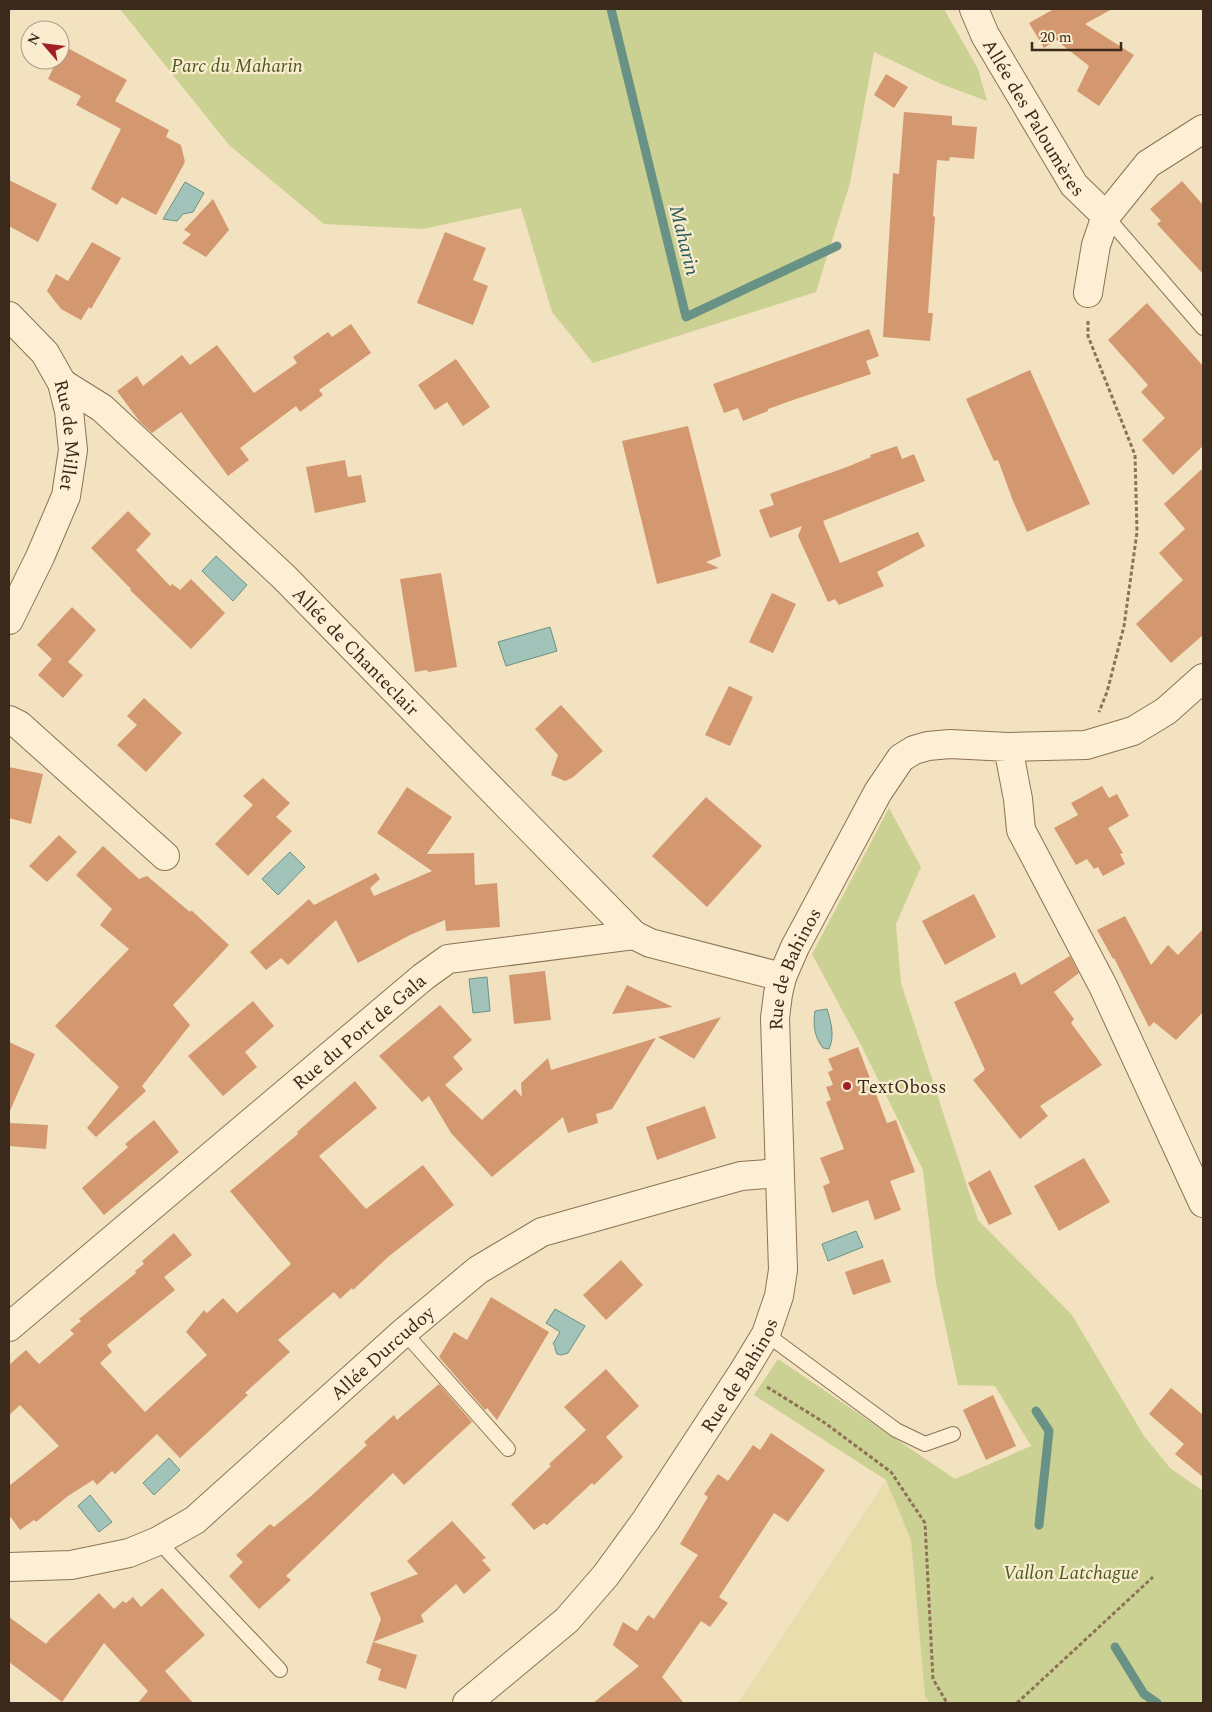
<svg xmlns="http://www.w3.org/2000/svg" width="1212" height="1712" viewBox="0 0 1212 1712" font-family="Spectral,serif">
<rect width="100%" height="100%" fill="#f2e2bf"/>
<path fill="#e9ddab" d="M886 1480 911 1540 925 1696 930 1703H738Z"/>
<g fill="#cbd192">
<path d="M120 9H944L978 69 987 101 941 84 874 52 850 183 816 292 593 363 552 312 521 208 423 229 324 224 229 145Z"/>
<path d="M889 808 921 867 896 924 901 983 978 1220 1072 1315 1144 1436 1170 1468 1203 1491V1703H930L925 1696 911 1540 886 1480 754 1395 778 1359 955 1479 1031 1446 995 1386 958 1385 936 1283 923 1170 862 1047 812 954Z"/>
</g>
<g fill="#a2c3b9" stroke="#699287">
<path d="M185 182 204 193 193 212 183 214 177 221 163 219Z"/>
<path d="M216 556 247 585 233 601 202 571Z"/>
<path d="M550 627 557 651 506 666 498 642Z"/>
<path d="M290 852 305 867 278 895 262 879Z"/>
<path d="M487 977 490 1011 473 1013 469 979Z"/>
<path d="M827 1009C831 1022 835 1036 829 1049L823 1048C814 1037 813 1024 815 1011Z"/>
<path d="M856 1231 863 1247 828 1261 822 1244Z"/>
<path d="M555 1309 585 1326 568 1353 561 1355 557 1354 555 1349V1346L553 1344 560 1332 546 1323Z"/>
<path d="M169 1458 180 1470 154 1495 143 1483Z"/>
<path d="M90 1495 112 1522 99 1532 78 1506Z"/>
</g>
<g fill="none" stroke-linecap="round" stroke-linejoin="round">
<g stroke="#699287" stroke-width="9">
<path d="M611 9 686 317 837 246"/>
<path d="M1036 1411 1049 1431 1039 1525"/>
<path d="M1115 1647 1144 1694 1157 1703"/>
</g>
</g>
<g fill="#d49871">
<path d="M1054 9H1112L1085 24 1134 55 1099 106 1077 91 1089 66 1056 40 1044 48 1029 23Z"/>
<path d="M64 46 127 80 115 101 169 130 166 137 181 145 185 162 156 215 122 197 117 205 91 189 121 129 76 105 81 96 48 79 57 60H60V54Z"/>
<path d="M886 74 908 87 894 108 874 95Z"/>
<path d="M904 112 952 116V125L977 127 974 159 950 157 949 161 937 160 933 216 935 217 928 313H933L930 341 883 337 893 173 899 174Z"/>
<path d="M9 180 57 204 38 242 9 226Z"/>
<path d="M1182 181 1203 205V274L1157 224 1161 221 1150 209Z"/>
<path d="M213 199 229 230 206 257 182 243 191 234 184 230Z"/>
<path d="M445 232 486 248 473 280 488 286 473 325 417 303Z"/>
<path d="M92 242 121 258 91 309 89 307 81 320 61 309 47 291 56 274 68 281Z"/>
<path d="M1147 303 1203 366V446L1173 475 1142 440 1165 418 1141 392 1148 385 1108 340Z"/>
<path d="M351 324 371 353 319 390 323 395 300 412 296 406 240 448 249 460 228 476 181 412 152 433 140 422 117 391 137 376 143 386 182 355 190 365 217 345 254 393 297 363 293 357 328 332 332 337Z"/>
<path d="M869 329 879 356 866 361 871 374 793 400 768 409V411L743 421 738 408 724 413 713 384Z"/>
<path d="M456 359 490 407 463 426 447 402 435 410 418 385Z"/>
<path d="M1030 370 1090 504 1027 532 1013 501 998 460 994 461 966 399Z"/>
<path d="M688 426 721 556 706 562 719 568 657 584 622 441Z"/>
<path d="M897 446 902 459 914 454 925 481 823 521 840 563 918 532 925 546 877 572 884 586 839 605 835 599 828 602 798 536 802 526 770 538 759 510 774 505 770 494 847 467 871 457 870 455Z"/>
<path d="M345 460 348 477 361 475 366 502 315 513 306 467Z"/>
<path d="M1203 468V635L1171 663 1136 624 1183 580 1159 553 1185 529 1164 504Z"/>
<path d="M128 511 151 534 136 550 170 586 172 584 180 590 191 579 225 613 191 649 130 590 131 589 91 548Z"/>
<path d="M441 573 457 667 428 672 427 670 415 672 400 579Z"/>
<path d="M772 593 796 604 773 653 749 642Z"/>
<path d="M72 607 96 630 68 662 83 675 63 698 38 675 52 659 37 645Z"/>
<path d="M729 686 753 697 730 746 705 735Z"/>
<path d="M144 698 182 733 146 772 117 745 137 725 127 716Z"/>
<path d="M561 705 603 751 572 778 565 781 551 775 558 755 535 729Z"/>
<path d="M9 767 43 774 31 824 9 818Z"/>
<path d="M263 778 290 803 276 817 292 831 248 876 215 844 253 805 243 796Z"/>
<path d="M1102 786 1109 798 1117 794 1129 816 1108 828 1123 853 1120 854 1125 864 1103 876 1098 867 1094 869 1087 859 1076 865 1054 828 1078 815 1071 803Z"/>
<path d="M407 787 452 817 427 854 474 853 475 885 497 883 500 927 446 931 445 920 410 935 358 963 336 920 288 965 281 958 266 970 250 952 309 899 314 905 376 873 380 879 370 888 374 896 432 871 377 833Z"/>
<path d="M706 797 762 846 707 907 652 856Z"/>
<path d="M59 835 77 852 47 882 29 866Z"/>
<path d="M103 846 139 879 147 876 190 912 191 910 229 945 173 1005 190 1025 142 1086 146 1091 96 1137 87 1128 119 1087 55 1026 129 949 100 925 112 909 76 875Z"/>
<path d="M974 894 996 937 945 965 922 921Z"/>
<path d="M1125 916 1151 965 1168 945 1178 955 1203 929V1012L1176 1040 1154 1022 1149 1027 1114 958 1113 959 1097 930Z"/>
<path d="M1070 956 1079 973 1054 992 1074 1019 1071 1023 1102 1065 1040 1106 1048 1116 1020 1139 973 1080 985 1070 954 1002 1015 972 1021 985Z"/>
<path d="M545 971 551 1020 514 1024 509 975Z"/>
<path d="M627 985 673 1007 612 1014Z"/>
<path d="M253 1001 274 1026 245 1052 257 1067 223 1096 188 1056Z"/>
<path d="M440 1005 472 1040 453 1057 463 1069 445 1085 482 1120 515 1089 522 1097 521 1083 548 1058 551 1070 656 1038 612 1109 596 1114 598 1123 568 1133 563 1117 492 1177 451 1133 429 1096 422 1102 379 1056Z"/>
<path d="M721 1017 694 1059 658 1037Z"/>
<path d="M9 1042 35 1054 9 1113Z"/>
<path d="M858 1047 887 1123 896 1120 915 1172 890 1181 901 1210 875 1220 868 1200 832 1213 823 1186 830 1183 820 1158 844 1149 826 1102 831 1100 826 1087 833 1085 828 1072 833 1070 828 1059Z"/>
<path d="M355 1081 377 1108 319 1156 366 1209 423 1165 454 1205 388 1257 353 1290 352 1288 340 1299 334 1292 278 1340 290 1352 245 1393 248 1395 180 1458 157 1434 115 1474 112 1471 97 1485 93 1480 68 1496 36 1522 34 1520 20 1530 9 1515V1486L59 1446 20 1405 9 1415V1365L26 1350 39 1364 74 1334 70 1330 81 1321 79 1319 136 1273 135 1271 144 1264 142 1261 174 1233 192 1255 164 1277 175 1290 107 1345 112 1352 100 1363 145 1412 207 1355 186 1332 204 1310 207 1313 223 1298 237 1313 291 1264 230 1191 298 1134 297 1132Z"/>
<path d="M705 1106 716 1138 657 1160 646 1127Z"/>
<path d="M154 1120 179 1152 104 1215 82 1188 128 1147 125 1144Z"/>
<path d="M9 1123 48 1125 46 1149 9 1146Z"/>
<path d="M1084 1158 1110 1202 1059 1231 1034 1186Z"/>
<path d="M990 1170 1012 1214 989 1225 968 1183Z"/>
<path d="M883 1259 891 1282 853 1295 845 1272Z"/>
<path d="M621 1260 643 1285 606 1320 583 1295Z"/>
<path d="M491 1297 549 1332 497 1420 487 1408 485 1410 439 1357 454 1332 467 1340Z"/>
<path d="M606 1369 639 1406 606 1437 623 1457 594 1485 592 1483 547 1525 544 1523 534 1530 511 1504 551 1466 549 1464 586 1430 564 1407Z"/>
<path d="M439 1384 472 1422 404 1485 393 1473 286 1576 291 1580 259 1609 229 1576 243 1562 236 1555 270 1524 274 1527 310 1497 367 1445 364 1442 394 1415 397 1420Z"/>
<path d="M1171 1388 1203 1415V1477L1175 1454 1184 1444 1149 1414Z"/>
<path d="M993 1395 1016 1446 986 1460 963 1410Z"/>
<path d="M771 1433 825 1470 788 1522 774 1513 719 1597 728 1603 710 1627 701 1621 662 1677 684 1703H593L639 1666 613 1645 623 1622 637 1631 648 1615 654 1619 698 1555 680 1544 708 1497 704 1494 718 1474 728 1481 753 1445 760 1450Z"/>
<path d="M452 1521 486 1558 482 1560 491 1570 464 1594 456 1584 421 1615 424 1622 373 1642 381 1619 370 1593 418 1574 407 1561Z"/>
<path d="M162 1588 205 1635 165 1671 193 1703H138L148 1691 104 1643 62 1702 9 1662V1617L46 1644 49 1640 99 1593 114 1609 123 1601 126 1603 133 1597 141 1607Z"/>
<path d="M373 1642 417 1655 406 1689 378 1680 381 1669 366 1663Z"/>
</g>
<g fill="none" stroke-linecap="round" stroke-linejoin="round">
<g stroke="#8d7255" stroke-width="16">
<g id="service">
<path d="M1106 216 1203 328"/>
<path d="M404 1332 508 1449"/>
<path d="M766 1334 896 1430 925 1444 953 1434"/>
<path d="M158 1541 280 1670"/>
</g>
</g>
<g stroke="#8d7255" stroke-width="30">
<g id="minor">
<path id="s1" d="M974 9 985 35 1074 185 1106 216"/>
<path d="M1088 293 1096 245 1106 216 1148 164 1203 129"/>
<path id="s2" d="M9 316 45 353 62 383 69 411 73 450 66 496 40 557 9 620"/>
<path id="s3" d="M62 383 102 408 284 577 634 935"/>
<path d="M9 720 19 725 165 856"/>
<path d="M1008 747 1086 745 1133 731 1166 711 1203 678"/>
<path id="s4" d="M9 1327 423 977 448 959 634 935 650 943 782 977"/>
<path id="s5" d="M9 1567 71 1565 129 1553 158 1541 195 1520 404 1332 478 1270 542 1232 741 1176 779 1173"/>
<path id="s6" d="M467 1703 567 1620 606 1575 646 1520 743 1372 766 1334 779 1296 783 1270 775 1018 778 994 782 977 795 947 878 792 901 758 914 750 928 746 950 744 1008 747 1018 799 1021 830 1103 986 1203 1203"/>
</g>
</g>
<g stroke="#8d7255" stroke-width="3" stroke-dasharray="4 2.5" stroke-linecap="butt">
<path d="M1088 321V336L1135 455 1137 532 1124 626 1107 692 1099 712"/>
<path d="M767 1387 825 1423 891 1472 925 1523 933 1679 947 1703"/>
<path d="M1017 1703 1153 1577"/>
</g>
<use href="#service" stroke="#fcefd3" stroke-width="14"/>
<use href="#minor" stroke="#fcefd3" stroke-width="28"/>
</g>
<circle fill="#a21f23" stroke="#f9eccf" stroke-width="2" cx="847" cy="1086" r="5"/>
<g text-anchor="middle" stroke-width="4.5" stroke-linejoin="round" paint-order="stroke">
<g font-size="19" font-style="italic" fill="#4c5920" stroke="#f9eccf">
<text x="237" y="72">Parc du Maharin</text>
<text x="1071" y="1579">Vallon Latchague</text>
</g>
<g font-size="19" fill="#3b2a1b" stroke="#f9eccf">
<text dy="7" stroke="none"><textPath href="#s1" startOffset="124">Allée des Paloumères</textPath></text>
<text dy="7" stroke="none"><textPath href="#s2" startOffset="139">Rue de Millet</textPath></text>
<text dy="7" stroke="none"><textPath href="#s3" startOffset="399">Allée de Chanteclair</textPath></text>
<text dy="7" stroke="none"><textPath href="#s6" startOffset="850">Rue de Bahinos</textPath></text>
<text dy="7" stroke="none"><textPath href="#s4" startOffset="458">Rue du Port de Gala</textPath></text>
<text dy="7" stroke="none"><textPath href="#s5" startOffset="446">Allée Durcudoy</textPath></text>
<text dy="7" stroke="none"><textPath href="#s6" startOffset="430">Rue de Bahinos</textPath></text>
</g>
<g font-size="19" fill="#3b2a1b" stroke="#f9eccf" text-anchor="start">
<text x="857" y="1093">TextOboss</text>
</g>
<g font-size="20" font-style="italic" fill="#295c58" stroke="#f9eccf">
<text transform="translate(685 240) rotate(76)" y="7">Maharin</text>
</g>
</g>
<rect width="1212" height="1712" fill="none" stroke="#3b2a1b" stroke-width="20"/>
<g transform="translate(45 45) rotate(298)"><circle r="24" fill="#f9eccf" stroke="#ad9e87"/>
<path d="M0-4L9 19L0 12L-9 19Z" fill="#a21f23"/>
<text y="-8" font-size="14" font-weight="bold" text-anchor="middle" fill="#3b2a1b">N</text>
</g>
<path d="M1032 42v8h89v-8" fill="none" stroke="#3b2a1b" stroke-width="2.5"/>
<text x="1040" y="42" font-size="15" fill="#3b2a1b" stroke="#f9eccf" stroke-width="4" paint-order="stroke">20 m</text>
</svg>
